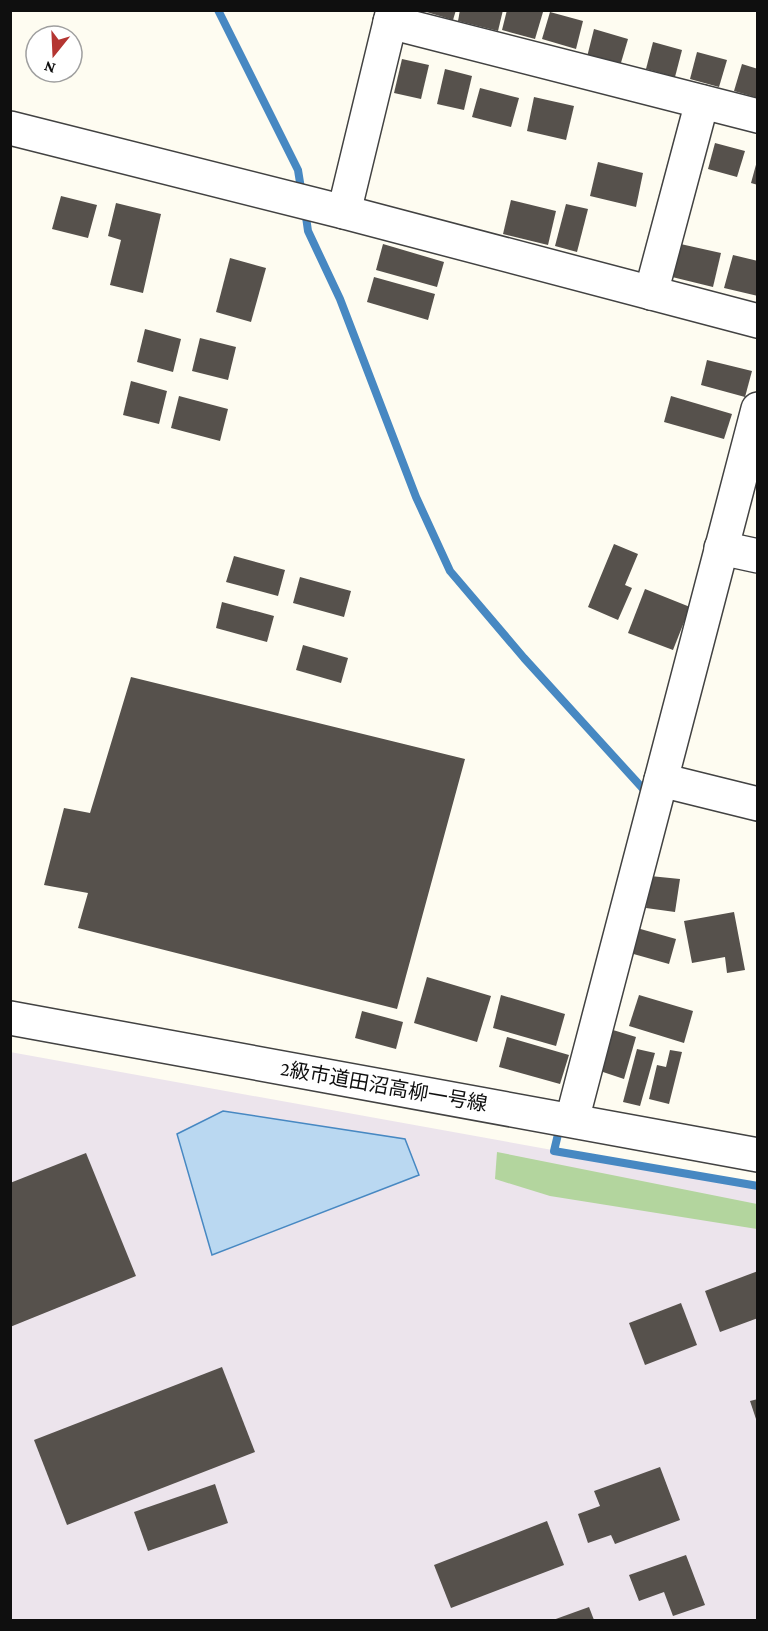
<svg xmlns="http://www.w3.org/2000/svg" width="768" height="1631" viewBox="0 0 768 1631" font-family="'Crimson Pro','Noto Sans JP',serif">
<rect width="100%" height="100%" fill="#fefcf1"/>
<path fill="#ece4ec" d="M10 1052 757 1187V1620H11Z"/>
<path fill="#b3d59e" d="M497 1152 757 1204V1229L550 1196 495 1179Z"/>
<path fill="#bad8f1" stroke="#4788c2" stroke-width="1.5" d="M223 1111 405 1139 419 1175 212 1255 177 1134Z"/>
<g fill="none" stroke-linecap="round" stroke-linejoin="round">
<g stroke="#4788c2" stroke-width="8">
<path d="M218 10 298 170 302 195"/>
<path d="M305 210 308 231 340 299 416 497 450 571 524 658 646 792 650 793"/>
<path d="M560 1126 554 1151 758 1186"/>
</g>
</g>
<g fill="#56514c">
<path d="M420 10H456L453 20Z"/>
<path d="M460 10H503L498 31 458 21Z"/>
<path d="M507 10 543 12 535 39 502 30Z"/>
<path d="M550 12 583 21 576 49 542 39Z"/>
<path d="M594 29 628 39 620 66 587 57Z"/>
<path d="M653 42 682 50 675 77 646 69Z"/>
<path d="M697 52 727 60 719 87 690 79Z"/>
<path d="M402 59 429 65 421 99 394 93Z"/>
<path d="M742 64 758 69V98L734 91Z"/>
<path d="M445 69 472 76 464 110 437 104Z"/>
<path d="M480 88 519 98 511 127 472 117Z"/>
<path d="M534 97 574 106 566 140 527 131Z"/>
<path d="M715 143 745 151 737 177 708 169Z"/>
<path d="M757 161H758V185L751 183Z"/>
<path d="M598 162 643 173 636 207 590 196Z"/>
<path d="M61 196 97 205 88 238 52 229Z"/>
<path d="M511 200 556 211 548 245 503 234Z"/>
<path d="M116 203 161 214 143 293 110 285 121 240 108 236Z"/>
<path d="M566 204 588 209 577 252 555 246Z"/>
<path d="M676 243 721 253 713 287 668 276Z"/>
<path d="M383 244 444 262 437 287 376 270Z"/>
<path d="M733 255 758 261V296L724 288Z"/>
<path d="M230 258 266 268 251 322 216 312Z"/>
<path d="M374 277 435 294 428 320 367 302Z"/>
<path d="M145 329 181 339 173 372 137 362Z"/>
<path d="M200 338 236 347 228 380 192 371Z"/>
<path d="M707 360 752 371 745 397 701 385Z"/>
<path d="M131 381 167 391 159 424 123 415Z"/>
<path d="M179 396 228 409 220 441 171 428Z"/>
<path d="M671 396 732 414 724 439 664 422Z"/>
<path d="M614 544 638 554 625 585 632 588 618 620 588 607Z"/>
<path d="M234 556 285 570 278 596 226 582Z"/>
<path d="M300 577 351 591 344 617 293 603Z"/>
<path d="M645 589 690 607 673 650 628 633Z"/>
<path d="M222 602 274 616 267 642 216 628Z"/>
<path d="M303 645 348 658 341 683 296 670Z"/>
<path d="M131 677 465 759 397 1009 78 928 88 893 44 885 64 808 90 813Z"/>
<path d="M650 876 680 879 675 912 646 908Z"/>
<path d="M734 912 745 970 727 973 725 957 692 963 684 921Z"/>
<path d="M637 928 676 939 669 964 630 953Z"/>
<path d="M427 977 491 996 477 1042 414 1023Z"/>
<path d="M501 995 565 1014 556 1046 493 1028Z"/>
<path d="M639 995 693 1011 684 1043 629 1026Z"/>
<path d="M362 1011 403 1022 396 1049 355 1038Z"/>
<path d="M613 1030 636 1037 624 1079 600 1071Z"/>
<path d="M507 1037 569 1055 560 1084 499 1067Z"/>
<path d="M637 1049 655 1053 640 1106 623 1102Z"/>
<path d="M670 1050 682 1052 669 1104 649 1099 657 1065 666 1067Z"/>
<path d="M86 1153 136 1276 10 1327V1183Z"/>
<path d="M758 1271V1318L720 1332 705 1291Z"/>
<path d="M681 1303 697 1345 645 1365 629 1323Z"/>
<path d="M222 1367 255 1452 67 1525 34 1440Z"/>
<path d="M758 1399V1422H757L750 1401Z"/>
<path d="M660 1467 680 1520 615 1544 611 1535 588 1543 578 1514 600 1506 594 1491Z"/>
<path d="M215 1484 228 1523 148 1551 134 1512Z"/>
<path d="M547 1521 564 1565 451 1608 434 1565Z"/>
<path d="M686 1555 705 1605 673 1616 664 1592 639 1601 629 1575Z"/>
<path d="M589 1607 594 1620H553Z"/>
</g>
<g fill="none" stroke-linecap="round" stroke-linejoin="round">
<g stroke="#424242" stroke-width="36">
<g id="minor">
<path d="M390 22 758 116"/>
<path d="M10 128 344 212 758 321"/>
<path d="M344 212 393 10"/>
<path d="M651 293 702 102"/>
<path d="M721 548 758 556"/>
<path d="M661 780 758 804"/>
<path d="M10 1018 758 1155"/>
<path d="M572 1120 758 409"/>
</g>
</g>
<use href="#minor" stroke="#fff" stroke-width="33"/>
</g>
<g text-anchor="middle" stroke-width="6" stroke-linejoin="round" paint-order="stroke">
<g font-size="20" fill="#0f0f0f" stroke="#fff">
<text transform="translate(384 1086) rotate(10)" y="7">2級市道田沼高柳一号線</text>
</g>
</g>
<rect width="768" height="1631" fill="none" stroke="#0f0f0f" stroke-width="24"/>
<g transform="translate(54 54) rotate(198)"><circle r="28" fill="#ffffff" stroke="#9f9f9f" stroke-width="1.5"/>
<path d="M0-4.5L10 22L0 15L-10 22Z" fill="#b43531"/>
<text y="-9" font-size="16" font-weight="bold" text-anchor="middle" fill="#0f0f0f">N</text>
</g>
</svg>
